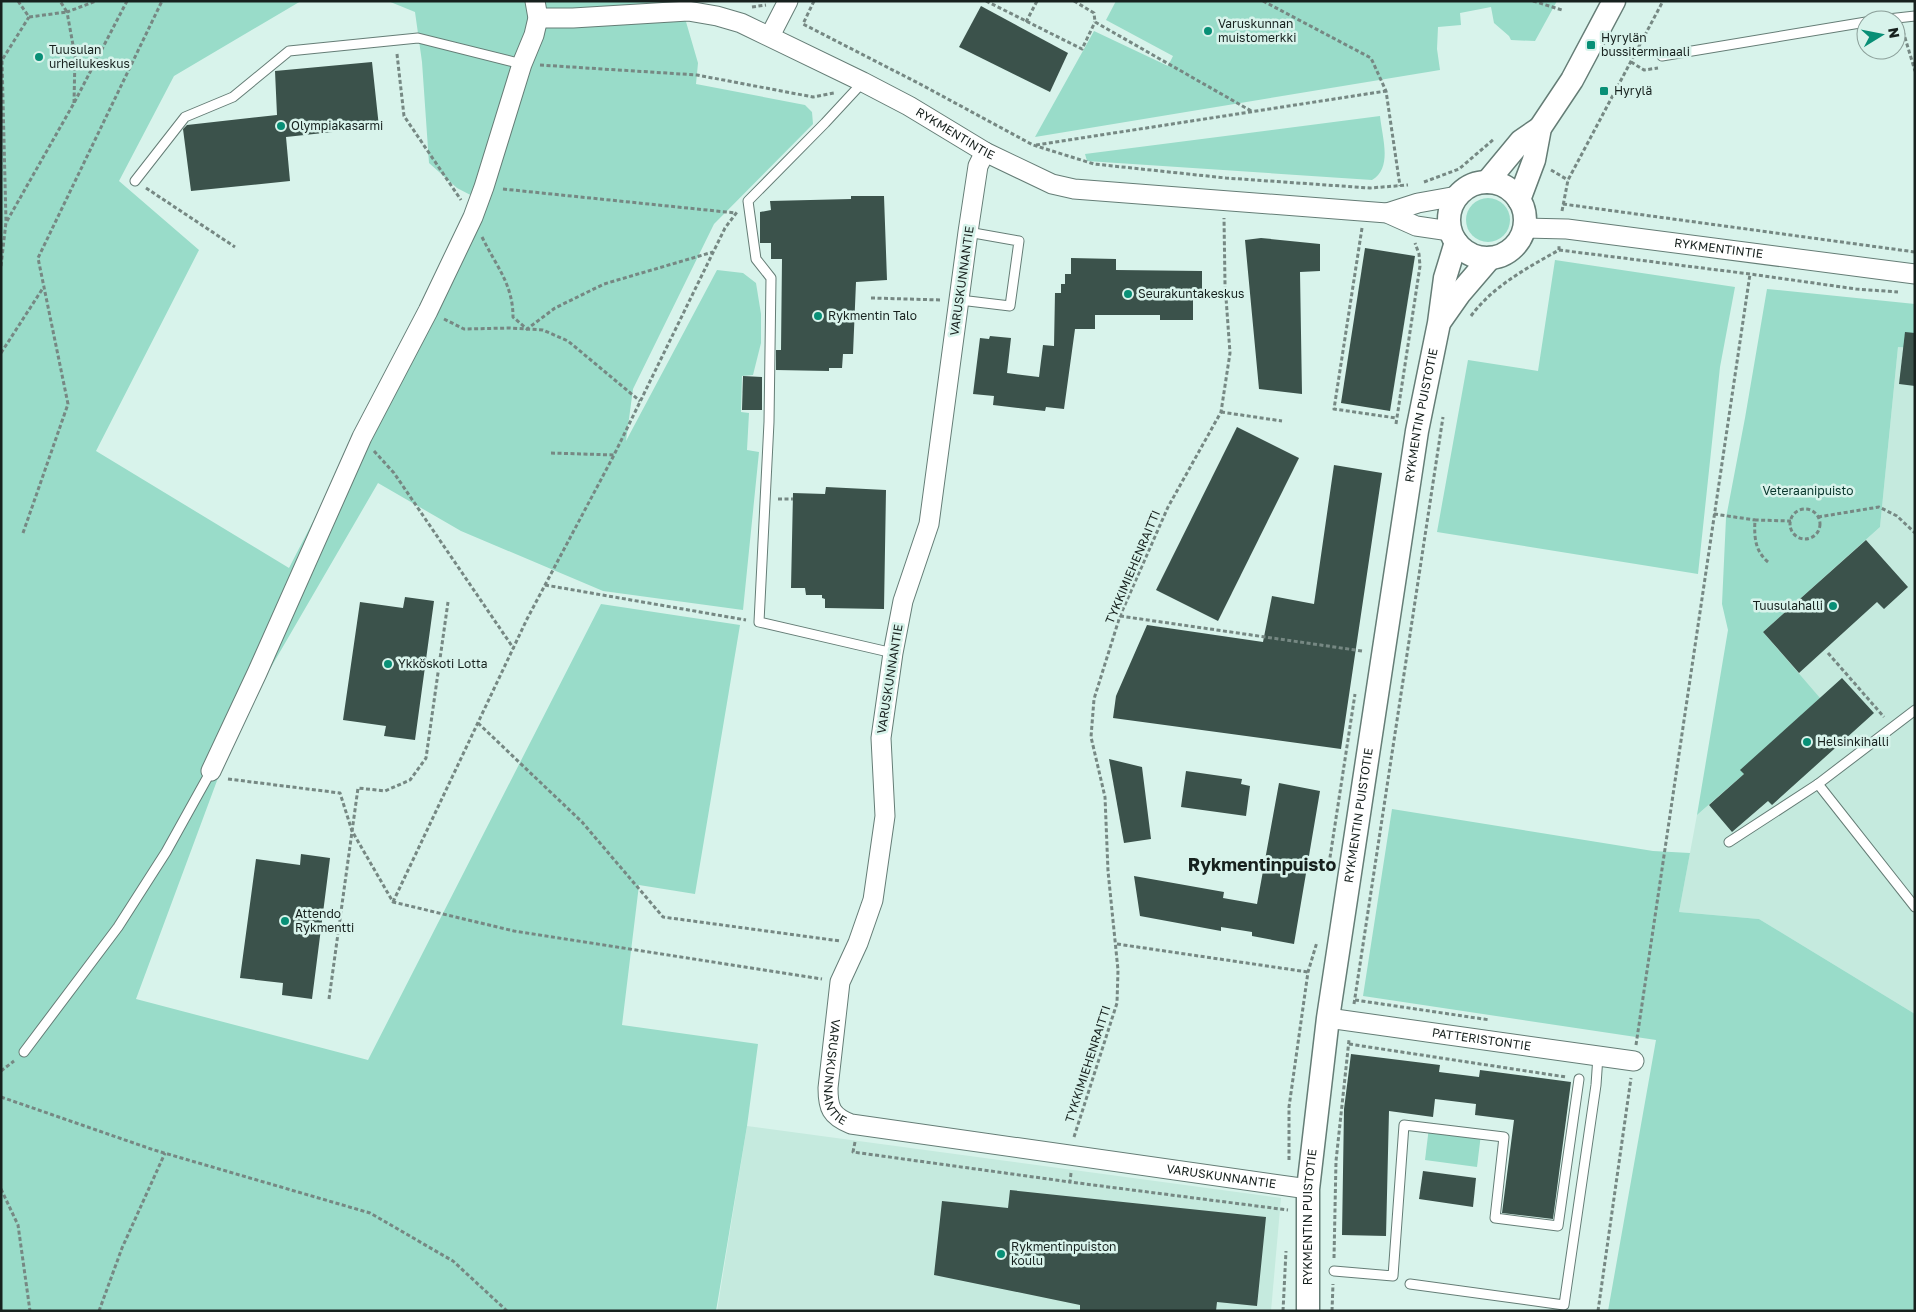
<svg xmlns="http://www.w3.org/2000/svg" width="1916" height="1312" viewBox="0 0 1916 1312" font-family="'Golos Text',sans-serif">
<rect width="100%" height="100%" fill="#d8f3eb"/>
<g fill="#c5eade">
<path d="M1898 347 1915 348V1014L1759 919 1679 912 1697 815 1744 775 1740 770 1799 673 1763 632 1880 527Z"/>
<path d="M747 1126 1281 1198 1271 1311H717Z"/>
</g>
<g fill="#99dcc9">
<path d="M1 1H301L174 76 119 181 199 250 96 451 289 568 464 229 484 202 457 188 429 163 422 62 415 12 388 1H684L682 8 698 63 696 84 805 105 812 112 813 124 714 224 633 389 626 441 717 270 743 273 756 283 761 314V343L753 375 742 376 741 412 749 413 747 450 759 452 743 610 603 591 461 531 378 483 238 724 136 999 368 1060 601 604 740 625 695 894 639 885 622 1025 758 1044 747 1126 716 1311H1Z"/>
<path d="M1116 1H1557L1535 41 1511 40 1509 36 1494 23 1491 7 1460 13 1461 25 1438 27 1437 49 1440 70 1035 137 1094 31 1168 66 1173 56 1106 20Z"/>
<path d="M1380 116C1382 137 1393 168 1372 180L1087 161 1085 154Z"/>
<circle cx="1488" cy="220" r="22"/>
<path d="M1555 260 1735 287 1720 367 1698 574 1437 532 1468 360 1538 371Z"/>
<path d="M1767 289 1915 304V348L1898 347 1880 527 1763 632 1820 698 1741 770 1744 774 1697 815 1728 630 1722 604 1726 518 1745 418Z"/>
<path d="M1392 809 1653 851 1690 853 1679 912 1759 919 1915 1014V1311H1608L1656 1040 1363 996Z"/>
<path d="M1429 1127 1481 1134 1477 1167 1425 1160Z"/>
</g>
<g fill="#3b524b">
<path d="M981 6 1068 53 1050 92 959 47Z"/>
<path d="M372 62 379 127 286 137 290 181 191 191 183 129 187 125 277 115 275 71Z"/>
<path d="M851 196H884L887 280 856 282 853 354H843L842 368H829V371L776 370V350H781L782 259H771V243H760V212L771 210 770 201 851 199Z"/>
<path d="M1261 238 1320 244V271L1300 272 1302 394 1259 389 1245 240Z"/>
<path d="M1365 248 1415 256 1390 411 1341 403Z"/>
<path d="M1071 258 1116 259V270L1202 271V296L1193 295V320H1160V315H1095V329H1075L1064 409 1046 407 1045 411 993 405 994 396 973 394 980 338 989 339 990 336 1011 338 1007 373 1039 377 1043 345 1054 346 1055 293H1061V284H1065V274H1071Z"/>
<path d="M1905 332 1915 333V386L1899 384Z"/>
<path d="M743 376 762 377V410H742Z"/>
<path d="M1237 427 1299 458 1218 621 1156 590Z"/>
<path d="M1334 465 1382 473 1341 749 1113 718 1116 696 1147 625 1263 642 1272 596 1314 604Z"/>
<path d="M826 487 886 490 884 609 825 608V599L822 598V595H806L805 588H791L793 493 825 494Z"/>
<path d="M1866 540 1908 587 1884 609 1877 602 1799 673 1763 632Z"/>
<path d="M405 597 434 601 415 740 384 736 386 726 343 720 360 602 403 608Z"/>
<path d="M1842 678 1874 713 1772 805 1768 801 1732 832 1709 805 1744 774 1740 770Z"/>
<path d="M1109 759 1142 767 1151 839 1124 843Z"/>
<path d="M1186 771 1242 779 1241 784 1250 786 1246 816 1181 807Z"/>
<path d="M1279 783 1320 791 1294 944 1252 936V932L1221 927V931L1140 916 1134 876 1224 892 1223 898 1257 904Z"/>
<path d="M301 854 330 858 312 999 282 995 283 983 240 978 256 859 300 865Z"/>
<path d="M1351 1054 1440 1065 1439 1072 1479 1077 1480 1070 1571 1082 1553 1219 1502 1213 1514 1120 1475 1115 1476 1104 1435 1099 1433 1117 1389 1111 1386 1236 1342 1235 1344 1109Z"/>
<path d="M1423 1171 1476 1178 1473 1207 1419 1199Z"/>
<path d="M1010 1190 1266 1217 1257 1306 1217 1302 1216 1311H1080V1305L934 1275 942 1201 1008 1208Z"/>
</g>
<g fill="none" stroke-linecap="round" stroke-linejoin="round">
<g stroke="#657d76" stroke-width="11">
<g id="service">
<path d="M1879 20 1915 16"/>
<path d="M1662 56 1866 22"/>
<path d="M863 82 825 123 748 201 756 259 771 278 769 422 759 622 893 653"/>
<path d="M135 181 185 117 233 97 289 51 418 38 522 64"/>
<path d="M960 300 1010 306 1019 241 968 232"/>
<path d="M1818 784 1915 907"/>
<path d="M1729 842 1818 784 1915 710"/>
<path d="M24 1052 118 927 166 852 211 771"/>
<path d="M1334 1271 1393 1276 1404 1125 1504 1137 1495 1218 1558 1226 1579 1079"/>
<path d="M1410 1284 1564 1305 1596 1085 1598 1056"/>
</g>
</g>
<g stroke="#657d76" stroke-width="21">
<g id="minor">
<path id="s1" d="M538 18H573L688 11 717 16 741 23 863 82 909 106 985 152 1052 184 1074 189 1387 213 1416 226 1450 231"/>
<path d="M770 36 788 1"/>
<path id="s2" d="M985 152 978 166 968 232 929 524 903 601 893 653 881 738 885 816 873 900 858 943 840 982 828 1088C828 1108 831 1116 851 1124L1308 1189"/>
<path d="M1387 213 1418 203 1457 196"/>
<path id="s3" d="M1524 228 1567 229 1915 274"/>
<path d="M211 771 257 673 362 437 428 311 473 217 484 187 522 64 534 35 538 18 535 1"/>
<path id="s4" d="M1328 1018 1634 1061"/>
</g>
</g>
<g stroke="#657d76" stroke-width="25">
<g id="tertiary">
<path d="M1487 182 1521 141 1540 128"/>
<circle cx="1487" cy="220" r="38"/>
<path d="M1519 200 1534 160 1540 128 1572 80 1614 1"/>
<path d="M1441 320 1460 293 1490 258"/>
<path id="s5" d="M1308 1311V1189L1328 1018 1417 431 1439 323 1445 278 1456 242"/>
</g>
</g>
<g stroke="#768883" stroke-width="3" stroke-dasharray="4 2.5" stroke-linecap="butt">
<path d="M18 1 29 17 67 12 60 1"/>
<path d="M814 1 803 24 920 84 1033 145 1094 164 1226 178 1370 188 1408 185"/>
<path d="M986 1 1082 49 1095 22"/>
<path d="M1074 1 1094 13 1095 22 1253 112"/>
<path d="M1263 1 1371 58 1386 91 1400 186"/>
<path d="M1533 1 1562 10"/>
<path d="M752 7 766 5"/>
<path d="M1026 22 1037 1"/>
<path d="M1903 31 1915 71"/>
<path d="M397 54 404 116 461 200"/>
<path d="M1631 62 1644 70 1658 68"/>
<path d="M540 65 697 75 813 97 834 93"/>
<path d="M74 103 75 56 67 12 96 1"/>
<path d="M1036 145 1386 91"/>
<path d="M1551 170 1568 180"/>
<path d="M1424 182 1459 169 1494 139"/>
<path d="M146 188 235 247"/>
<path d="M503 189 736 213"/>
<path d="M1563 204 1915 252"/>
<path d="M1562 211 1568 180 1663 1"/>
<path d="M7 221 74 103 127 1"/>
<path d="M1362 228 1334 409 1396 418"/>
<path d="M482 237C496 266 513 284 513 317L527 329 555 308 604 284 713 252"/>
<path d="M1559 250 1750 274 1856 289 1898 292"/>
<path d="M1 266 6 222 2 60 29 17"/>
<path d="M871 298 942 300"/>
<path d="M1471 316C1493 286 1527 268 1559 250V245"/>
<path d="M444 319 464 329 510 328 543 330 568 341 640 401"/>
<path d="M1 353 43 288"/>
<path d="M1221 412 1282 421"/>
<path d="M1396 424 1420 266 1419 254 1415 243"/>
<path d="M374 451 394 473 514 649"/>
<path d="M551 453 614 455"/>
<path d="M778 499H793"/>
<circle cx="1805" cy="524" r="15"/>
<path d="M1714 514 1755 520"/>
<path d="M1818 517 1879 507 1897 516 1915 533"/>
<path d="M23 533 68 404 38 258 162 1"/>
<path d="M1768 562C1755 551 1754 537 1755 520L1791 521"/>
<path d="M545 585 746 620"/>
<path d="M1120 616 1362 651"/>
<path d="M1828 653 1884 717"/>
<path d="M478 723 582 822 663 917 840 941"/>
<path d="M228 779 340 793 352 831 393 902 514 931 822 979"/>
<path d="M1329 864 1355 694"/>
<path d="M393 902 527 619 614 455 725 228 737 212"/>
<path d="M1117 944 1308 972"/>
<path d="M329 999 358 788 385 791 410 780 426 758 448 602"/>
<path d="M1355 1000 1490 1020"/>
<path d="M1354 1004 1443 417"/>
<path d="M1349 1044 1566 1077"/>
<path d="M1636 1045 1750 274"/>
<path d="M1 1071 14 1061"/>
<path d="M1 1097 154 1150 370 1213 453 1261 507 1311"/>
<path d="M1074 1137 1117 1003 1118 970 1108 871 1105 797 1091 737 1094 699 1120 616 1168 507 1221 412 1230 353 1225 284 1224 218"/>
<path d="M855 1142 853 1152 1070 1182"/>
<path d="M1289 1160V1107L1308 972 1317 942"/>
<path d="M1071 1173 1070 1182 1288 1210"/>
<path d="M1 1189 18 1225 30 1311"/>
<path d="M1334 1258 1336 1161 1349 1040"/>
<path d="M99 1311 122 1248 165 1153"/>
<path d="M1283 1311 1286 1251"/>
<path d="M1332 1311 1333 1284"/>
<path d="M1598 1311 1631 1078"/>
</g>
<use href="#service" stroke="#fff" stroke-width="9"/>
<use href="#minor" stroke="#fff" stroke-width="19"/>
<use href="#tertiary" stroke="#fff" stroke-width="22"/>
</g>
<g fill="#088f76" stroke="#d8f3eb" stroke-width="2">
<circle cx="1208" cy="31" r="5"/>
<rect x="1586" y="40" width="10" height="10" rx="2.5"/>
<circle cx="39" cy="57" r="5"/>
<rect x="1599" y="86" width="10" height="10" rx="2.5"/>
<circle cx="281" cy="126" r="5"/>
<circle cx="1128" cy="294" r="5"/>
<circle cx="818" cy="316" r="5"/>
<circle cx="1833" cy="606" r="5"/>
<circle cx="388" cy="664" r="5"/>
<circle cx="1807" cy="742" r="5"/>
<circle cx="285" cy="921" r="5"/>
<circle cx="1001" cy="1254" r="5"/>
</g>
<g text-anchor="middle" stroke-width="5" stroke-linejoin="round" paint-order="stroke">
<g font-size="12" fill="#17211e" stroke="#d8f3eb" text-anchor="start">
<text x="1218" y="28">Varuskunnan<tspan x="1218" dy="14">muistomerkki</tspan></text>
<text x="1601" y="42">Hyrylän<tspan x="1601" dy="14">bussiterminaali</tspan></text>
<text x="49" y="54">Tuusulan<tspan x="49" dy="14">urheilukeskus</tspan></text>
<text x="1614" y="95">Hyrylä</text>
<text x="291" y="130">Olympiakasarmi</text>
<text x="1138" y="298">Seurakuntakeskus</text>
<text x="828" y="320">Rykmentin Talo</text>
<text x="1823" y="610" text-anchor="end">Tuusulahalli</text>
<text x="398" y="668">Ykköskoti Lotta</text>
<text x="1817" y="746">Helsinkihalli</text>
<text x="295" y="918">Attendo<tspan x="295" dy="14">Rykmentti</tspan></text>
<text x="1011" y="1251">Rykmentinpuiston<tspan x="1011" dy="14">koulu</tspan></text>
</g>
<g font-size="12" fill="#17211e" stroke="#d8f3eb">
<text dy="4" stroke="none"><textPath href="#s1" startOffset="446">RYKMENTINTIE</textPath></text>
<text dy="4" stroke="none"><textPath href="#s3" startOffset="196">RYKMENTINTIE</textPath></text>
<text transform="translate(962 281) rotate(-82)" y="4">VARUSKUNNANTIE</text>
<text dy="4" stroke="none"><textPath href="#s5" startOffset="904">RYKMENTIN PUISTOTIE</textPath></text>
<text transform="translate(1133 567) rotate(-67)" y="4">TYKKIMIEHENRAITTI</text>
<text transform="translate(890 679) rotate(-81)" y="4">VARUSKUNNANTIE</text>
<text dy="4" stroke="none"><textPath href="#s5" startOffset="499">RYKMENTIN PUISTOTIE</textPath></text>
<text dy="4" stroke="none"><textPath href="#s4" startOffset="155">PATTERISTONTIE</textPath></text>
<text transform="translate(1088 1064) rotate(-72)" y="4">TYKKIMIEHENRAITTI</text>
<text dy="4" stroke="none"><textPath href="#s2" startOffset="941">VARUSKUNNANTIE</textPath></text>
<text dy="4" stroke="none"><textPath href="#s2" startOffset="1376">VARUSKUNNANTIE</textPath></text>
<text dy="4" stroke="none"><textPath href="#s5" startOffset="94">RYKMENTIN PUISTOTIE</textPath></text>
</g>
<g font-size="12" fill="#08352b" stroke="#d8f3eb">
<text x="1808" y="495">Veteraanipuisto</text>
</g>
<g font-size="18" font-weight="bold" fill="#17211e" stroke="#d8f3eb">
<text x="1262" y="871">Rykmentinpuisto</text>
</g>
</g>
<rect width="1916" height="1312" fill="none" stroke="#17211e" stroke-width="5"/>
<g transform="translate(1881 35) rotate(80)"><circle r="24" fill="#d8f3eb" stroke="#8b9f99"/>
<path d="M0-4L9 19L0 12L-9 19Z" fill="#088f76"/>
<text y="-8" font-size="14" font-weight="bold" text-anchor="middle" fill="#17211e">N</text>
</g>
</svg>
